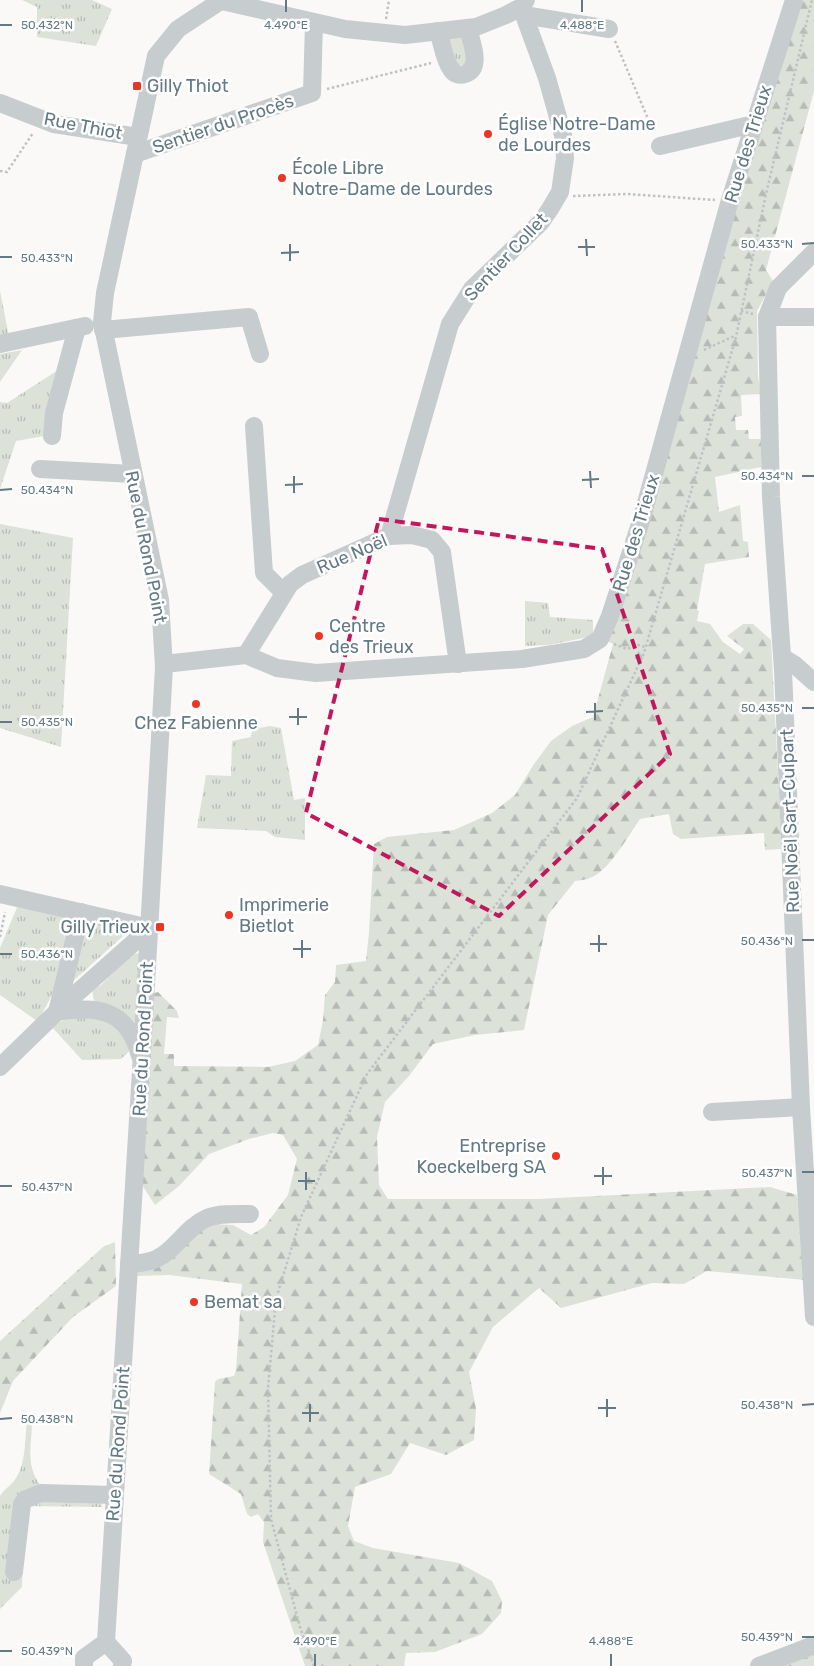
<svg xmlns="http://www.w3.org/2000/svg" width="814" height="1666" viewBox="0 0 814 1666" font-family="Rubik,sans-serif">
<defs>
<pattern id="grass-tufts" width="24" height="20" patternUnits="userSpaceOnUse" patternTransform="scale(1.25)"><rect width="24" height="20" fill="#dce2d8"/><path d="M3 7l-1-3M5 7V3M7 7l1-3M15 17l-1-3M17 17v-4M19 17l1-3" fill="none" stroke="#b6bcb5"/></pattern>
<pattern id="forest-firs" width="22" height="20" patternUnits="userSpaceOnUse" patternTransform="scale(1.25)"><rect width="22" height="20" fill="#dce2d8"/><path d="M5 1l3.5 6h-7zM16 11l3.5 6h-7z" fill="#b6bcb5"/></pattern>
</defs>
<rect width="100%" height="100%" fill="#faf9f7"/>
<g fill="url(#grass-tufts)">
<path d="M22 0H92L112 9 96 46 37 37V7Z"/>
<path d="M465 34 472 63 463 65H455L446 37Z"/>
<path d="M0 291 10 342 0 344Z"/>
<path d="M22 350 0 382V354Z"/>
<path d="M66 365 44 436 16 441 0 489V402L7 403Z"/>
<path d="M0 524 73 538 61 747 0 728Z"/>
<path d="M525 601 548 603 550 617 593 620V636L549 645 525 646Z"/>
<path d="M270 726 281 728 294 800 305 798V840L275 837 266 831 197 828 206 775 231 776 232 741 251 737 252 729Z"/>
<path d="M18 905 71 915C64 952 60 990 37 1021L0 995V948Z"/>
<path d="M83 921 119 930 123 936 72 982Z"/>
<path d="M140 953 138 1025 121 1011 94 1001 92 990 101 985 131 954Z"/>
<path d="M75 1015 111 1022 127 1042 137 1044 121 1059 82 1060 51 1026Z"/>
<path d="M27 1420 32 1425C31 1448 26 1465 40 1485L100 1486 102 1507 25 1506 22 1587 0 1609V1496C4 1489 12 1485 16 1478 26 1464 25 1437 27 1420Z"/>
</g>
<g fill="url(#forest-firs)">
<path d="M801 0H814V91L766 270 773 281 757 311 758 376 761 394 741 395 742 416 735 417 736 430H748L749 439H761V467L715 477 719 512 740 505 743 541 748 542 749 557 705 564 697 610 699 611 697 621 710 624 723 642 740 654 744 649 727 636 743 624H753L771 640 782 849 765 850 764 833 681 839 673 834 669 814 640 819C629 835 608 872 590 878 586 880 579 880 575 881L548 915 524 1030 475 1035 433 1044 409 1076 385 1102 377 1137 379 1185 388 1199H539L770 1187 797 1195 805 1280 707 1271 684 1284 652 1283 561 1308 539 1288 493 1327 469 1372 476 1409 474 1440 446 1455 410 1443 391 1474 355 1487 348 1526 354 1541 373 1548 459 1563 492 1581 502 1601 501 1613 482 1634 435 1652 406 1653 404 1666H305L263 1542 264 1522 258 1514 251 1517 247 1514 241 1494 209 1474 215 1382 218 1379 234 1376 236 1370 242 1284 169 1275 136 1276 138 1267 213 1224 233 1225 251 1235 264 1227 288 1195 297 1159 283 1135 273 1133 249 1139 209 1154 179 1186 155 1205 140 1182 151 994 158 992 177 1011 179 1018 167 1017 164 1054H174V1066L268 1067 295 1061 318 1045 323 1020 325 995 335 982 336 965 366 961 369 932 374 844 387 837 454 830 492 813 515 795 534 764 551 741 572 726 593 717 613 644 607 641 678 389Z"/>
<path d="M115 1242 116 1286 73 1317 13 1381 0 1413V1341L103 1247Z"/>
<path d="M814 1654V1666H783Z"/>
</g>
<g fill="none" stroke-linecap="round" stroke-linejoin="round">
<g stroke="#bec2c4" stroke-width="2.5" stroke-dasharray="2.5 2.5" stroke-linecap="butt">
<path d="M386 19 389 0"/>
<path d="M615 41 654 133"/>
<path d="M327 89 431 63"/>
<path d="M0 171 7 172 33 133"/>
<path d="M573 196 627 194 715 200"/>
<path d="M741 311 753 314"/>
<path d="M704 350 732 337H735"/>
<path d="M614 644 627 649 638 645 645 647"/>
<path d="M0 937 5 912"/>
<path d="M314 1666 300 1627 271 1519 268 1388 276 1299 301 1217 367 1074 577 798 644 653 736 337 766 194 812 0"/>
</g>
<g stroke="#c7cccf" stroke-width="18">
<path d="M222 1 345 29 405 35 476 27 506 15 521 7 526 0"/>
<path d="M524 15 609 29"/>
<path d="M438 31C442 42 444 60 451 69 454 74 459 76 465 74 483 68 471 42 468 28"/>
<path d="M0 103 54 124 138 137"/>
<path d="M660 146 754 124"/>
<path d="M135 154 312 93 314 23"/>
<path d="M814 252 778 288 767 317 771 497 783 670 801 1107 814 1317"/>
<path d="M767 317H814"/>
<path d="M103 330 249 317 260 354"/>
<path d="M0 344 85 326"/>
<path d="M254 426 264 573 284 593"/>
<path d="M52 436 54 413 77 328"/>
<path d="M40 469 133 474"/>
<path d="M389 536 450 324 472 289 541 222 550 209 560 192 565 158 563 135 547 78 521 7"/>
<path d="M246 655 290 584 302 575 389 536 412 535 432 540 442 552 458 664"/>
<path d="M782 657 795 665 814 682"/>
<path d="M164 664 246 655 277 668 316 673 522 659 584 649 600 639 610 616 641 521 730 200 794 0"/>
<path d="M0 894 150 928"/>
<path d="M81 912 57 1012C99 1005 128 1010 140 1056"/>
<path d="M0 1067 68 1001 150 928"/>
<path d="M712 1112 801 1107"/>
<path d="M129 1264C138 1263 148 1263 156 1259 175 1251 186 1227 207 1218 220 1213 237 1214 250 1214"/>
<path d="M14 1572 22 1504 26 1499 41 1493 114 1495"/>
<path d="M84 1666V1658L106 1642"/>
<path d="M122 1666 123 1661 106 1642 142 1054 164 667 160 600 102 322 105 293 156 56 178 29 222 0"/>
<path d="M759 1666 814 1645"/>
</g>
</g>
<path fill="none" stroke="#c2185b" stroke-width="4" stroke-dasharray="10 6" stroke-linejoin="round" d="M379 519 602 549 670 754 499 916 306 813Z"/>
<path fill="none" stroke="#637a84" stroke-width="2" d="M286 0V12M582 0V12M0 25H12M586 239 587 256M290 244V261M802 244 814 243M578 247H595M281 253 299 252M0 257H12M590 471 591 488M294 476V493M802 476H814M582 480 599 479M285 485 303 484M0 490 12 489M595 703V720M298 708V725M802 708H814M586 712 603 711M289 717H307M0 722H12M599 935V952M302 940V958M802 940H814M590 944H607M293 949H311M0 954H12M603 1167V1185M306 1172V1190M802 1172H814M594 1176H612M298 1181H315M0 1186H12M607 1399V1417M310 1404V1422M802 1405 814 1404M598 1408H616M302 1413H319M0 1419 12 1418M802 1637H814M0 1651H12M315 1654V1666M611 1654V1666"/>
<g fill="#ed3523" stroke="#fff" stroke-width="2">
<rect x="132" y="81" width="10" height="10" rx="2.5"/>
<circle cx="488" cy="134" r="5"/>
<circle cx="282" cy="178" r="5"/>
<circle cx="319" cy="636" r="5"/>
<circle cx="196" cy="704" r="5"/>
<circle cx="229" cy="915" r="5"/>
<rect x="155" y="922" width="10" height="10" rx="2.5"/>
<circle cx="556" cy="1156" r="5"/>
<circle cx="194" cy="1302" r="5"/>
</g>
<g text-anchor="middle" stroke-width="5" stroke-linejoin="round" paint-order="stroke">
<g font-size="18" fill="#637a84" stroke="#fff" text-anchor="start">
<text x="147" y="92">Gilly Thiot</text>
<text x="498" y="130">Église Notre-Dame<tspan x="498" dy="21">de Lourdes</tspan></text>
<text x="292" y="174">École Libre<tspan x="292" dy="21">Notre-Dame de Lourdes</tspan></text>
<text x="329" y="632">Centre<tspan x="329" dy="21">des Trieux</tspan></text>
<text x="196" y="729" text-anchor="middle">Chez Fabienne</text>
<text x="239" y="911">Imprimerie<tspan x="239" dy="21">Bietlot</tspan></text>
<text x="150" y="933" text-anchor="end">Gilly Trieux</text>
<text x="546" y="1152" text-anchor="end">Entreprise<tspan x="546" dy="21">Koeckelberg SA</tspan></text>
<text x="204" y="1308">Bemat sa</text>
</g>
<g font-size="18" fill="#637a84" stroke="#fff">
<text transform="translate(223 124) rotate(-19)" y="6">Sentier du Procès</text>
<text transform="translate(83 126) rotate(11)" y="6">Rue Thiot</text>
<text transform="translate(748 144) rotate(-73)" y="6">Rue des Trieux</text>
<text transform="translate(506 257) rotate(-47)" y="6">Sentier Collet</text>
<text transform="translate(636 533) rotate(-73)" y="6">Rue des Trieux</text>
<text transform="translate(146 547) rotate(79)" y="6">Rue du Rond Point</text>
<text transform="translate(352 554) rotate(-23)" y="6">Rue Noël</text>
<text transform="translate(790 821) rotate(-92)" y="6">Rue Noël Sart-Culpart</text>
<text transform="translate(143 1039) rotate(-87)" y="6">Rue du Rond Point</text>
<text transform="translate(118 1444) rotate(-86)" y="6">Rue du Rond Point</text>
</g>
</g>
<g font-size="12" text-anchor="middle" fill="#637a84" stroke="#fff" stroke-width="5" stroke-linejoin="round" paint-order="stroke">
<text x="286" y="29">4.490°E</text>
<text x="582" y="29">4.488°E</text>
<text x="47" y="29">50.432°N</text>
<text x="767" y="248">50.433°N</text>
<text x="47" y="262">50.433°N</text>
<text x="767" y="480">50.434°N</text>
<text x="47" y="494">50.434°N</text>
<text x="767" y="712">50.435°N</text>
<text x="47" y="726">50.435°N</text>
<text x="767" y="945">50.436°N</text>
<text x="47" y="958">50.436°N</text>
<text x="767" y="1177">50.437°N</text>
<text x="47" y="1191">50.437°N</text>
<text x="767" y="1409">50.438°N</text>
<text x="47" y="1423">50.438°N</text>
<text x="767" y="1641">50.439°N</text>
<text x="315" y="1645">4.490°E</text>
<text x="611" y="1645">4.488°E</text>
<text x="47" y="1655">50.439°N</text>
</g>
</svg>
